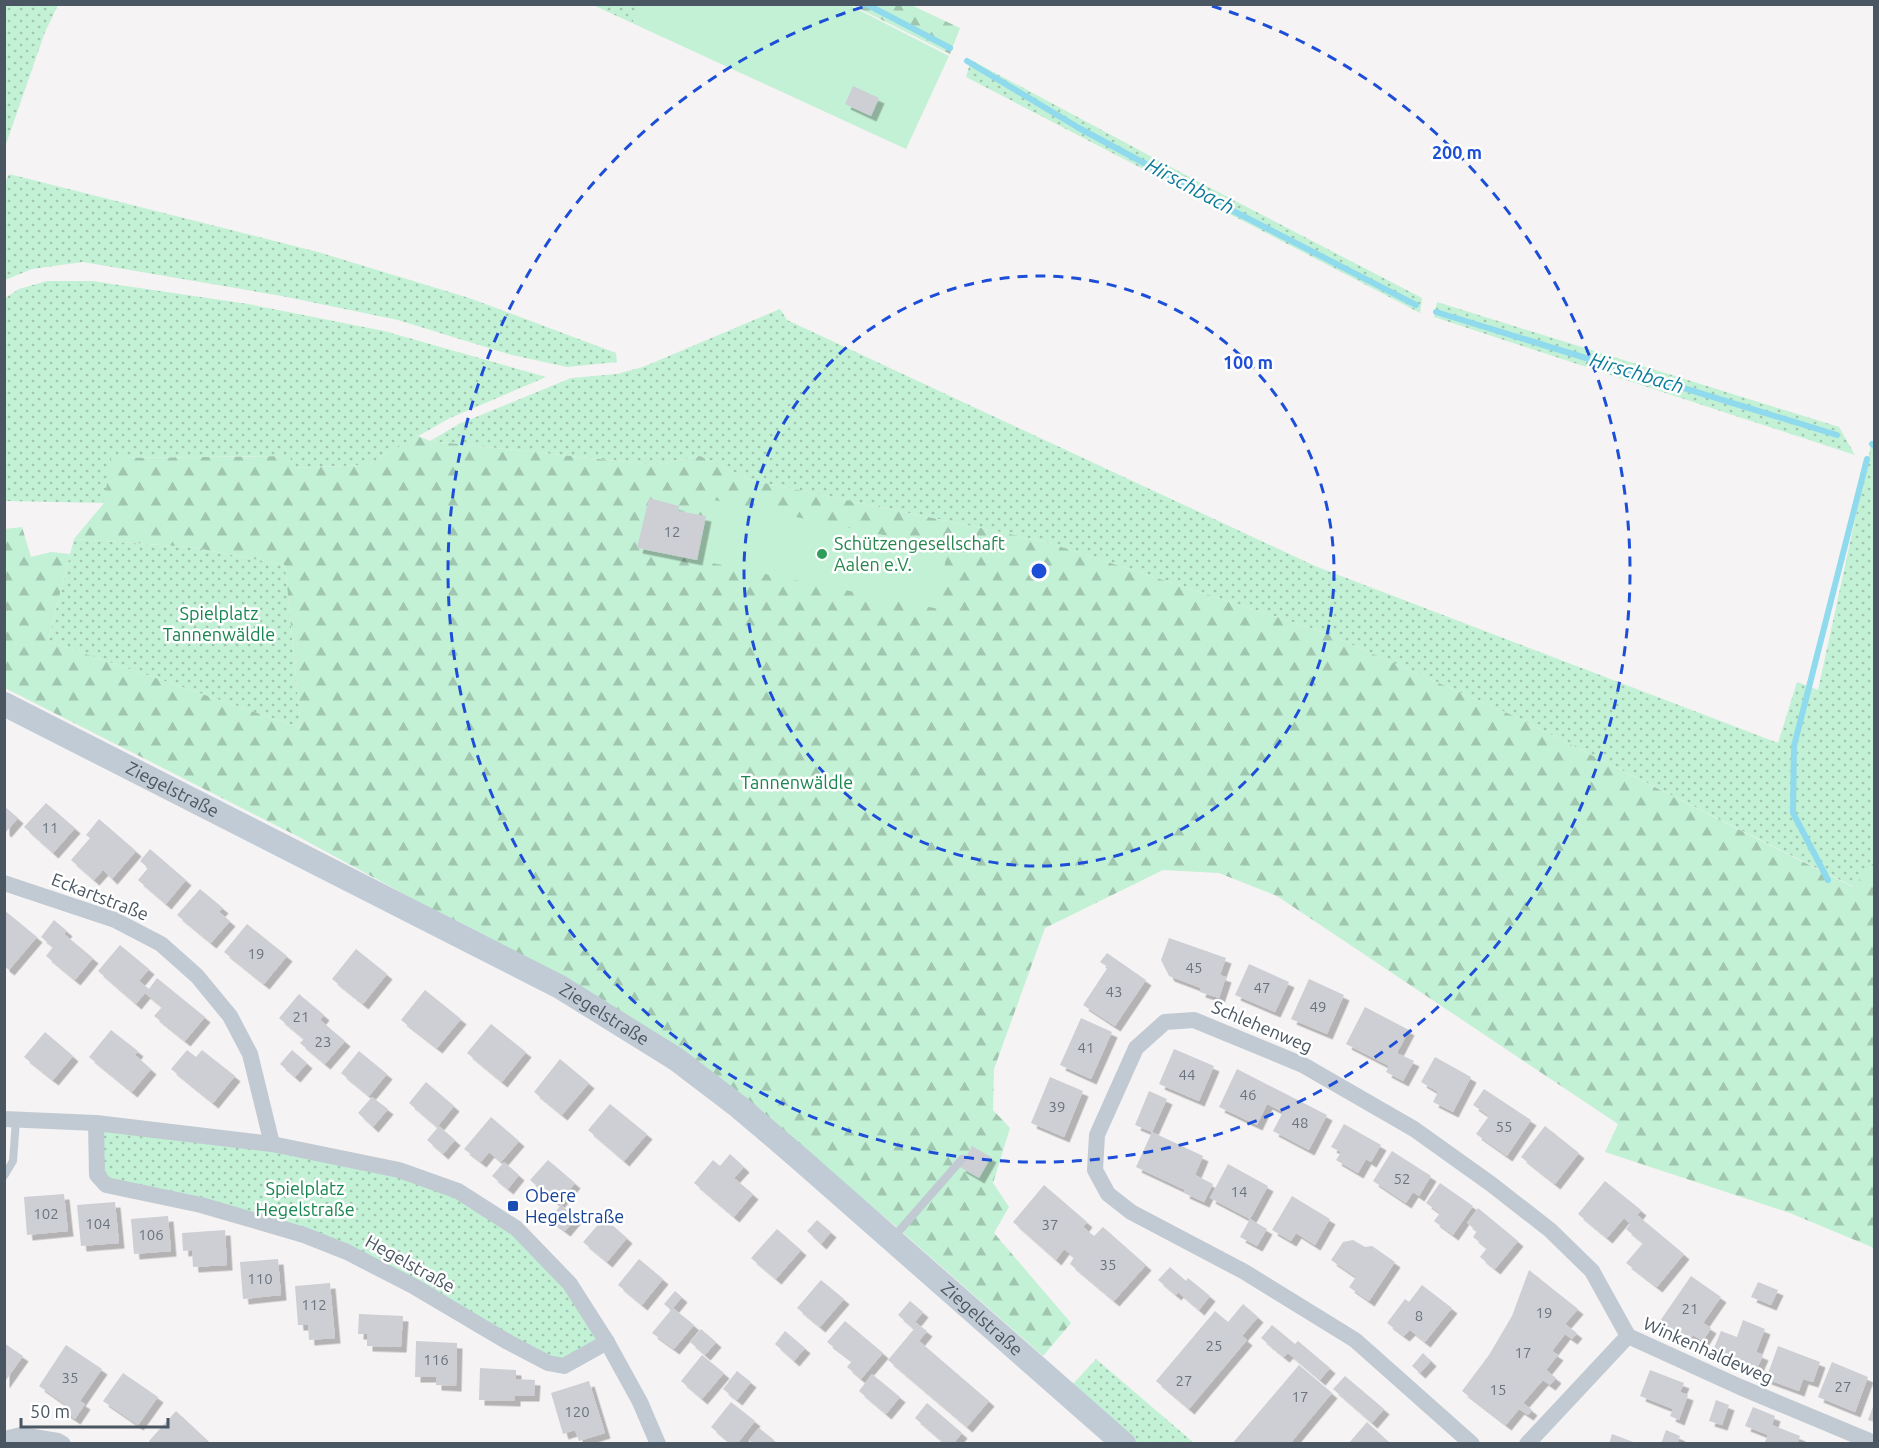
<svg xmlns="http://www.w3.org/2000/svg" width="1879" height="1448" viewBox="0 0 1879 1448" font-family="Ubuntu,sans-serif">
<defs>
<pattern id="grass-dots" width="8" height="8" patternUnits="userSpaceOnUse" patternTransform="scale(1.5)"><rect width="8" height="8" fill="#c3f1d5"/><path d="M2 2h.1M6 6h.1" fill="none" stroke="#a0c6b0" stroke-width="1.8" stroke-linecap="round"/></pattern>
<pattern id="forest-firs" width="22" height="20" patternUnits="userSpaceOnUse" patternTransform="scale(1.5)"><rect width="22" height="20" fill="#c3f1d5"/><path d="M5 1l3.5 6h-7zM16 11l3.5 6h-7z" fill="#a0c6b0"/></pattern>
<filter id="shadow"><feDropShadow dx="5.5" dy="5.5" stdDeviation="0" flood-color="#0004"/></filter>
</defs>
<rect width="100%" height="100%" fill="#f5f3f3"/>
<g fill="url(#grass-dots)">
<path d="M5 4 58 5 45 32 5 147Z"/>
<path d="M593 5H644L632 23Z"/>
<path d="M971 60 1195 180 1422 298 1420 313 966 77Z"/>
<path d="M9 174 318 252 469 298 616 353 617 362 567 367 512 355 398 320 282 296 83 262 32 269 5 280 4 185Z"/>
<path d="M47 281H92L248 304 384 331 546 377 450 418 367 465 292 468 289 456 112 458 104 503 6 501 5 498V298L19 289Z"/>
<path d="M1437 302 1839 427 1855 455 1434 317Z"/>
<path d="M780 309 787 320 1315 566 1778 743 1797 682 1818 690 1871 446H1874V862L1854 887 1514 716 1323 632 1043 541 750 480 700 456 654 465 430 441 459 424 571 378 617 374 643 367Z"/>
<path d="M74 539 191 547 285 565 301 728 48 641Z"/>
<path d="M96 1123 399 1170 516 1228 607 1342 564 1366 347 1252 106 1185Z"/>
<path d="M1096 1359 1194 1443H1137L1071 1386Z"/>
</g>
<g fill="url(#forest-firs)">
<path d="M852 5H911L960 28 950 54Z"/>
<path d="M418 436 430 441 654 465 700 456 750 480 1043 541 1323 632 1514 716 1853 887 1874 862V1248L1790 1213 1605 1152 1618 1124 1277 896 1219 873 1163 870 1045 928 994 1069 993 1110 1010 1128 993 1183 1009 1207 994 1233 1071 1323 1043 1356 893 1224 746 1101 590 995 299 837 5 688 4 529 22 527 31 557 51 552 70 554 48 641 301 728 285 565 191 547 74 539 104 503 111 458 290 456 293 468 367 465Z"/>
</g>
<g fill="#c3f1d5">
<path d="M644 5H849L949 56 906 149 632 23Z"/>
<path d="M709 499 947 548 939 609 697 560Z"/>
</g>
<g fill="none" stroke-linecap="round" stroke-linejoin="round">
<g stroke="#90daee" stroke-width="6">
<path d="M866 4 950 48"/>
<path d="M967 61 1079 128 1218 203 1416 305"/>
<path d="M1436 312 1837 435"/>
<path d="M1872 444 1874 446"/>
<path d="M1828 880 1793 813 1794 746 1867 459"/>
</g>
</g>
<g fill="#cdcfd5" filter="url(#shadow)">
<path d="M853 86 879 98 871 116 845 104Z"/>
<path d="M649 498 679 506 678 511 706 516 697 560 637 548Z"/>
<path d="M46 803 75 828 53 853 24 827Z"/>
<path d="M4 806 18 818 6 832 4 830Z"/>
<path d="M99 819 136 851 112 879 103 870 94 880 71 860 90 838 86 835Z"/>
<path d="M150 849 186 880 166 904 138 880 148 868 140 861Z"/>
<path d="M200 889 223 908 219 912 230 921 211 943 177 915Z"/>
<path d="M4 910 37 937 9 970 4 966Z"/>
<path d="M54 920 67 931 64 934 93 958 75 980 46 956 53 947 41 937Z"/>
<path d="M247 924 287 956 264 984 224 952Z"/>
<path d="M1169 938 1226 958 1220 975 1226 977 1219 998 1200 992 1201 988 1169 976 1161 960Z"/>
<path d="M120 945 149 969 139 981 149 989 157 978 205 1017 185 1041 154 1016 162 1007 145 993 136 1004 98 971Z"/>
<path d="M356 949 387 974 363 1004 332 979Z"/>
<path d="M1107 953 1146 980 1115 1026 1083 1005 1108 967 1100 962Z"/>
<path d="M1249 964 1289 982 1275 1012 1235 995Z"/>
<path d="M1309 979 1344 995 1327 1034 1291 1019Z"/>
<path d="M425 990 461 1019 437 1048 401 1020Z"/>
<path d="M299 994 324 1015 320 1020 345 1041 325 1064 300 1043 304 1039 279 1018Z"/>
<path d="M1365 1007 1409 1030 1397 1053 1414 1061 1403 1081 1386 1072 1389 1066 1346 1044Z"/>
<path d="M1081 1018 1112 1032 1091 1079 1060 1065Z"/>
<path d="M491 1024 526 1052 502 1082 467 1053Z"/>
<path d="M111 1030 138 1051 135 1055 151 1069 132 1092 89 1057Z"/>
<path d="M45 1032 73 1056 53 1080 24 1057Z"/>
<path d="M1174 1049 1214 1066 1199 1101 1159 1084Z"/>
<path d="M187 1050 196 1057 202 1050 235 1076 213 1103 171 1069Z"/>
<path d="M292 1050 307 1063 295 1077 280 1064Z"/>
<path d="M359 1051 387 1074 369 1096 341 1073Z"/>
<path d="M1435 1057 1471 1077 1453 1112 1433 1102 1438 1092 1421 1082Z"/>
<path d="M560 1059 589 1083 562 1115 534 1092Z"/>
<path d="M1237 1069 1327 1115 1309 1150 1273 1131 1283 1112 1267 1104 1257 1125 1219 1107Z"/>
<path d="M1050 1077 1083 1091 1064 1137 1031 1123Z"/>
<path d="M426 1082 454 1106 437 1127 409 1103Z"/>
<path d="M1484 1089 1531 1120 1507 1156 1476 1134 1489 1116 1473 1105Z"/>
<path d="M1149 1091 1167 1099 1152 1132 1135 1125Z"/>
<path d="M372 1097 388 1109 373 1127 358 1113Z"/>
<path d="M610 1104 647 1134 624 1161 588 1130Z"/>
<path d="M491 1117 519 1141 501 1162 489 1152 481 1162 464 1149Z"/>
<path d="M1344 1124 1381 1145 1371 1162 1366 1159 1358 1173 1336 1160 1341 1152 1331 1147Z"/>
<path d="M439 1126 455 1140 443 1154 427 1140Z"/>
<path d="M1545 1126 1579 1153 1555 1184 1521 1157Z"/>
<path d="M1152 1132 1203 1156 1195 1175 1213 1184 1204 1202 1184 1193 1185 1190 1136 1167Z"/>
<path d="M972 1146 991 1157 979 1178 960 1167Z"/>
<path d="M1392 1151 1431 1176 1419 1196 1413 1192 1406 1203 1373 1181Z"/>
<path d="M730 1154 744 1167 734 1178 753 1194 734 1217 694 1183 713 1160 720 1166Z"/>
<path d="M548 1160 575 1183 558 1204 530 1180Z"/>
<path d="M504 1162 519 1175 508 1189 492 1176Z"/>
<path d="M1228 1164 1268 1186 1250 1219 1267 1229 1257 1246 1240 1237 1250 1219 1210 1198Z"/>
<path d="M1605 1181 1641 1210 1637 1215 1684 1254 1657 1287 1626 1263 1643 1243 1626 1229 1630 1224 1624 1218 1607 1238 1578 1214Z"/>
<path d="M1440 1183 1473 1206 1453 1235 1434 1221 1440 1213 1426 1203Z"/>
<path d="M1044 1185 1087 1222 1083 1227 1094 1236 1103 1227 1146 1265 1114 1301 1070 1264 1074 1257 1064 1249 1056 1260 1013 1222Z"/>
<path d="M64 1194 68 1231 27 1235 24 1197Z"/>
<path d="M1292 1196 1330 1219 1315 1245 1296 1233 1291 1241 1272 1230Z"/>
<path d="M115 1202 119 1243 81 1246 77 1205Z"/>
<path d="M561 1205 576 1218 565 1231 549 1219Z"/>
<path d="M1478 1208 1518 1241 1495 1269 1480 1257 1487 1248 1473 1237 1477 1231 1467 1223Z"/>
<path d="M168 1216 171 1251 134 1254 131 1219Z"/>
<path d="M604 1218 627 1238 607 1262 583 1242Z"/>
<path d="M817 1220 831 1232 821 1244 807 1231Z"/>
<path d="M777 1229 801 1250 776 1279 751 1258Z"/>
<path d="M225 1230 227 1265 193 1267 192 1250 183 1251 182 1233Z"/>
<path d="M1353 1240 1365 1247 1372 1246 1395 1262 1369 1301 1349 1287 1356 1277 1331 1260 1343 1242Z"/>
<path d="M278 1259 281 1295 243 1299 240 1262Z"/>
<path d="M639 1259 663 1279 642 1305 618 1285Z"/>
<path d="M1170 1267 1186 1281 1188 1278 1210 1296 1199 1310 1178 1292 1176 1295 1158 1280Z"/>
<path d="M1529 1270 1578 1309 1565 1324 1577 1333 1572 1339 1565 1334 1552 1351 1558 1355 1546 1370 1556 1378 1550 1385 1543 1380 1523 1403 1532 1410 1528 1415 1519 1409 1506 1425 1462 1391 1489 1355 1512 1316Z"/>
<path d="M1691 1276 1721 1297 1703 1323 1711 1328 1703 1341 1693 1335 1689 1341 1660 1321Z"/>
<path d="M821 1280 844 1299 820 1327 797 1308Z"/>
<path d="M1758 1282 1778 1290 1771 1305 1751 1297Z"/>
<path d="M330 1283 335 1338 309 1340 308 1325H298L295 1286Z"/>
<path d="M1422 1285 1452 1308 1425 1342 1410 1330 1404 1336 1387 1323 1405 1299 1409 1302Z"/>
<path d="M675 1291 682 1297 673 1308 694 1325 674 1349 652 1333 671 1310 664 1304Z"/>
<path d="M910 1301 923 1312 915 1322 927 1331 919 1341 989 1401 967 1427 888 1360 914 1329 898 1315Z"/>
<path d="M1243 1304 1258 1317 1242 1336 1247 1340 1189 1409 1156 1381 1215 1311 1228 1322Z"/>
<path d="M359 1314 403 1316 401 1347 367 1346V1334H358Z"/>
<path d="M1743 1320 1765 1329 1756 1352 1763 1355 1756 1371 1712 1353 1721 1331 1737 1337Z"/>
<path d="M845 1321 883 1353 861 1379 847 1367 852 1361 827 1342Z"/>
<path d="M1272 1325 1295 1344 1298 1341 1330 1368 1320 1380 1288 1353 1284 1357 1261 1338Z"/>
<path d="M701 1329 716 1342 705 1355 690 1342Z"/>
<path d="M785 1331 805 1348 794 1361 775 1344Z"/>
<path d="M416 1341 457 1343 456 1386 436 1385V1377H415Z"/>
<path d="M4 1343 23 1356 4 1383Z"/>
<path d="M66 1345 102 1369 80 1401 85 1404 75 1419 63 1411 66 1405 39 1386Z"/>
<path d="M1778 1346 1820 1362 1813 1382 1803 1379 1799 1391 1766 1379Z"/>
<path d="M1423 1353 1431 1361 1420 1373 1412 1366Z"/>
<path d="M702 1355 724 1373 702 1399 681 1381Z"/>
<path d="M1832 1362 1868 1377 1855 1412 1818 1397Z"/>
<path d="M1299 1365 1332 1393 1302 1429 1290 1444H1232Z"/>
<path d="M480 1368 516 1370V1379L535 1380 534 1396H515V1401L479 1400Z"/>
<path d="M1650 1370 1684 1383 1680 1392 1688 1395 1679 1420 1670 1416 1673 1409 1640 1396Z"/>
<path d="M737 1371 751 1382 737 1400 723 1389Z"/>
<path d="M123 1373 158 1397 138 1425 103 1401Z"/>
<path d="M872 1374 900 1397 886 1414 859 1391Z"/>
<path d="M1345 1376 1384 1409 1372 1423 1333 1389Z"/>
<path d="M589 1381 605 1433 579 1441 575 1430 563 1434 551 1393Z"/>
<path d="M1716 1400 1729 1405 1722 1425 1709 1421Z"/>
<path d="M731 1402 755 1421 737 1444H731L711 1427Z"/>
<path d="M927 1403 962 1433 953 1444H945L915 1418Z"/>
<path d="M1874 1404V1422L1868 1420Z"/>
<path d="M1753 1407 1775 1416 1772 1425 1800 1436 1797 1444H1769L1765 1442 1768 1435 1745 1426Z"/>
<path d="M176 1411 207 1440 205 1444H152L149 1441Z"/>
<path d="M1367 1422 1391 1444H1348Z"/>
<path d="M759 1428 774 1440 771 1444H753L749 1440Z"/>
<path d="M1666 1430 1680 1436 1677 1444H1661Z"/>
<path d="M1612 1434 1636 1443V1444H1609Z"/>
</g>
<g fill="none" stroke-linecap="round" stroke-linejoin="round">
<g stroke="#c1cad2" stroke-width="8">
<path d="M4 1176 13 1161 16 1120"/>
<path d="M892 1239 962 1159"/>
</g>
<g stroke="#c1cad2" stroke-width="16">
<path d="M4 883 115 920 161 944 197 976 230 1016 250 1054 272 1144"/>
<path d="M4 1119 96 1123 272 1144 399 1170 458 1191 516 1228 570 1284 607 1342 640 1402 658 1444"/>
<path d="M96 1123 97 1175 106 1185 201 1205 304 1235 347 1252 415 1287 508 1342 548 1363 564 1366 607 1342"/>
<path d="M4 1439 21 1435 58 1441 63 1444"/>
<path d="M1472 1444 1355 1340 1243 1271 1131 1212 1108 1194 1095 1170 1097 1135 1136 1048 1165 1022 1194 1020 1303 1065 1414 1129 1491 1184 1550 1230 1592 1271 1628 1336"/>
<path d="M1527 1444 1628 1336 1740 1387 1874 1443"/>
</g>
<path stroke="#c1cbd6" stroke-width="24" id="s1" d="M4 704 560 987 676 1059 739 1107 800 1159 1124 1444"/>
</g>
<g fill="none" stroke="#1d4ed8" stroke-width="3" stroke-dasharray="10 8">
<circle cx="1039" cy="571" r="295"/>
<path d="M1212 6A591 591 0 1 1 866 6"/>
</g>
<circle fill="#2e9e5b" stroke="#fff" stroke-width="2" cx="822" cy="554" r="6"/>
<rect fill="#1a4fb4" stroke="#fff" stroke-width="2" x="507" y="1200" width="12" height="12" rx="3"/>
<g text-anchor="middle" stroke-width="5" stroke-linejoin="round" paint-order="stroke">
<g font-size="15" fill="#6b747e">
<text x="672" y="537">12</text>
<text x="50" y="833">11</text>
<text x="256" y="959">19</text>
<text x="1194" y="973">45</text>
<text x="1262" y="993">47</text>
<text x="1114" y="997">43</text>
<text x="1318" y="1012">49</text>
<text x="301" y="1022">21</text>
<text x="323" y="1047">23</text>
<text x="1086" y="1053">41</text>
<text x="1187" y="1080">44</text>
<text x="1248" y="1100">46</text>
<text x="1057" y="1112">39</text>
<text x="1300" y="1128">48</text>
<text x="1504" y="1132">55</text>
<text x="1402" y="1184">52</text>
<text x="1239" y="1197">14</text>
<text x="46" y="1219">102</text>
<text x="98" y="1229">104</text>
<text x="1050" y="1230">37</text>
<text x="151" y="1240">106</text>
<text x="1108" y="1270">35</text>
<text x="260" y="1284">110</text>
<text x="314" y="1310">112</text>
<text x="1690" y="1314">21</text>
<text x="1544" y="1318">19</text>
<text x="1419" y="1321">8</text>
<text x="1214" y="1351">25</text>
<text x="1523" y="1358">17</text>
<text x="436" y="1365">116</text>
<text x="70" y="1383">35</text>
<text x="1184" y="1386">27</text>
<text x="1843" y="1392">27</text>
<text x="1498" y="1395">15</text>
<text x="1300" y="1402">17</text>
<text x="577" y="1417">120</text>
</g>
<g font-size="18" fill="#27864d" stroke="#fff" text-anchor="start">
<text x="834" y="550">Schützengesellschaft<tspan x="834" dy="21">Aalen e.V.</tspan></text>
</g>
<g font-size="18" fill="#17864f" stroke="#fff">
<text x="219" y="620">Spielplatz<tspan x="219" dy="21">Tannenwäldle</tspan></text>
<text x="797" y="789">Tannenwäldle</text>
<text x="305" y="1195">Spielplatz<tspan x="305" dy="21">Hegelstraße</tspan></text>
</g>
<g font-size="18" fill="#4a5661" stroke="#fff">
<text dy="6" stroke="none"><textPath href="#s1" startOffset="189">Ziegelstraße</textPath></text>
<text transform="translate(100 897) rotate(21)" y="6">Eckartstraße</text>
<text dy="6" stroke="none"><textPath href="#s1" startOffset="676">Ziegelstraße</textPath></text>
<text transform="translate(1262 1027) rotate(23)" y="6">Schlehenweg</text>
<text transform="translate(410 1264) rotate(29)" y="6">Hegelstraße</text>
<text dy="6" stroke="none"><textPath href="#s1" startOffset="1162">Ziegelstraße</textPath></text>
<text transform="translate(1708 1351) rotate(24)" y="6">Winkenhaldeweg</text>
</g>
<g font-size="18" fill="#164399" stroke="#fff" text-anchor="start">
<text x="525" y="1202">Obere<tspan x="525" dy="21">Hegelstraße</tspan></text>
</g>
<g font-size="20" font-style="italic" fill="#0c7c9b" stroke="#fff">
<text transform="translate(1190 186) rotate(28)" y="7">Hirschbach</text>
<text transform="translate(1637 373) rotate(17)" y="7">Hirschbach</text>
</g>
</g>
<circle cx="1039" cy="571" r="9" fill="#1d4ed8" stroke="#fff" stroke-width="3"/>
<g font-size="18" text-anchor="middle" font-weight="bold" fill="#1d4ed8" stroke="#fff" stroke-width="5" stroke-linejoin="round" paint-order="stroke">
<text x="1457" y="159">200 m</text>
<text x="1248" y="369">100 m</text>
</g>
<rect width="1879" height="1448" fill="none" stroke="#4a5661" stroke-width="12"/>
<path d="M21 1418v9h147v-9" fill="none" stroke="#4a5661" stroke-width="3"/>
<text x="30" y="1418" font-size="18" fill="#4a5661" stroke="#ffffff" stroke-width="4.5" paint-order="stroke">50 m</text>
</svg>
